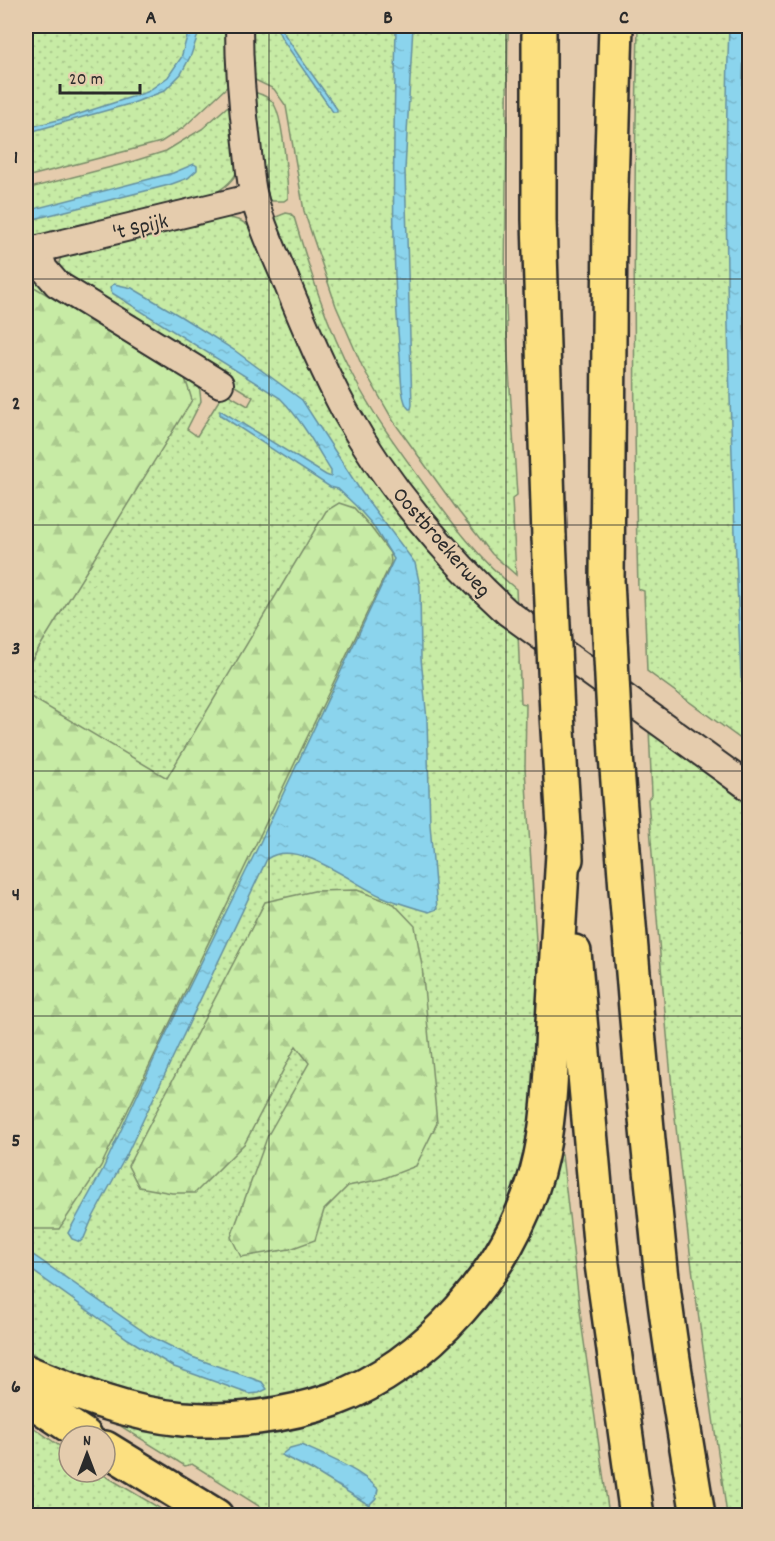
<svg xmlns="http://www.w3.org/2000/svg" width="775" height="1541" viewBox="0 0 775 1541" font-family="Dekko,sans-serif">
<defs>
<pattern id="green-dots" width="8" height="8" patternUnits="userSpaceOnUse" patternTransform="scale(1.5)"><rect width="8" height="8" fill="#c7eba5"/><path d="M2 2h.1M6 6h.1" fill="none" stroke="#abca8e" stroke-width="1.8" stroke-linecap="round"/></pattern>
<pattern id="forest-firs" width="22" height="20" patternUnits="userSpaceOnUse" patternTransform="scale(1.5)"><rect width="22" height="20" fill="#c7eba5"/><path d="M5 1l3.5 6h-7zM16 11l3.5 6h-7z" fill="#abca8e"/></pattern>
<pattern id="water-ripples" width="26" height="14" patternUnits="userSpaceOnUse" patternTransform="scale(1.5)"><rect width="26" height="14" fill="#8bd4ed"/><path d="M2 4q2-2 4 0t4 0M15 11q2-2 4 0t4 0" fill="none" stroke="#78b6cb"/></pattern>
</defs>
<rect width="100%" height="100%" fill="#e5ccad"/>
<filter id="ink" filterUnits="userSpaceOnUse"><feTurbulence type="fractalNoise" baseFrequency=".0167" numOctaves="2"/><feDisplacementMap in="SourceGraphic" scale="12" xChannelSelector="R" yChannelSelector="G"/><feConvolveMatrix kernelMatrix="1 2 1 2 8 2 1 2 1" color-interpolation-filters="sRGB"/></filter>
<g filter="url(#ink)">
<g fill="url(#green-dots)" stroke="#798b68" stroke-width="1.5">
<path d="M26 26H227L228 86 183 128 161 142 26 177Z"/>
<path d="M250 26H508L505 280 508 357 517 495 512 499 516 575 492 554 459 512 394 422 362 366 336 306 304 211 286 106 274 89 253 79Z"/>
<path d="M638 26H749V745L647 671 644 591 638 589C633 401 633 213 638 26Z"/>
<path d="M254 92C261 94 270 97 274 104 284 122 286 170 288 192V198L284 201H271L269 199 253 114Z"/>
<path d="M231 106C232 119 241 158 238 169 234 181 221 190 211 195L26 241V189L131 162 166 151 202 129 227 107Z"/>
<path d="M286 213 291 214 294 217C310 271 327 326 353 376 373 415 400 451 426 487 453 524 480 560 516 589L517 608C467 560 420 506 382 448 373 435 364 423 357 409 325 349 299 285 276 221V217Z"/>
<path d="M224 216 241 221 252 228 302 349 518 634 521 703 526 704 525 768 540 1004 532 1138 495 1246 419 1337 321 1392 204 1409 104 1388 54 1366 26 1350V273L141 341 199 384 201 401 187 429 197 436 223 394 226 393 248 406 253 397 141 328 59 270V263L62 254Z"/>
<path d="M649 729 749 801V1515H727C715 1430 702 1345 691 1260 672 1107 659 953 648 799L652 795Z"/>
<path d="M553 1155H562L582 1328 609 1515H273L192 1464 185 1466 122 1427 118 1422 400 1383 447 1348 485 1308 500 1287 525 1243Z"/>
<path d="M26 1422 69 1453V1472H99L171 1515H26Z"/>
</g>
<g fill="url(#forest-firs)" stroke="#798b68" stroke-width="1.5">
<path d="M26 287 36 288 185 378 192 400 26 669Z"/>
<path d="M339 503 354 508 369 525 390 553 391 563 101 1166 59 1229H26V694L167 778 326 511Z"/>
<path d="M357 890 394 904 415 926 422 966 437 1123 416 1166 382 1179 348 1186 324 1210 315 1240 290 1249 241 1257 231 1237 268 1135 309 1063 296 1046 245 1143 195 1193H172L139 1187 128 1166 265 902 314 891Z"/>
</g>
<g fill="url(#water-ripples)" stroke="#65909f" stroke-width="1.5">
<path d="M190 26H201L191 55 181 74 164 91 133 103 26 133V128L70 117 147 92 168 77 181 58Z"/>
<path d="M276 26H279L301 59 337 109V112H333L282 39Z"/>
<path d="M396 26H413L405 170 412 405 411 409H409C400 401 401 369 400 356 390 246 394 136 396 26Z"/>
<path d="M729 26H745L742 103V269L750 488 749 686 745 685 741 677C732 460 721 243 729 26Z"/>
<path d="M194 164 197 166V170L188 178 169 185 26 221V211L173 173Z"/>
<path d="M114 284 132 288 180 316 234 350 302 400 362 493 415 563 420 586 421 658 427 720 430 824 437 909 429 912C413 907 396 903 381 896 353 884 296 837 267 859L127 1154 92 1219 84 1238 80 1242 72 1239 68 1233 102 1171 162 1042 257 849 394 559 372 524 356 506 338 489 330 487 220 415V410L326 475 331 477V471C315 445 301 419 280 398L112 293 110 287Z"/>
<path d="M26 1250 150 1336 192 1357 262 1382 267 1389 259 1393 249 1394 174 1367 128 1339 26 1266Z"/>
<path d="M301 1445C324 1455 361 1470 378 1489L376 1498 369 1505 312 1470 281 1455 290 1448Z"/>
</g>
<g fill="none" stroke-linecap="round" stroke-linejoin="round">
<g stroke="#2b2b2b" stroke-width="30">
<g id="minor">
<path d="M239 26C239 65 242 104 247 143 249 161 250 180 254 197 261 225 274 252 285 278 303 323 322 368 345 411 385 483 446 556 507 612L750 788"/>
<path d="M37 249 44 269 57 284 220 384"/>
<path d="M26 252 254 197"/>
</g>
</g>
<g stroke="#2b2b2b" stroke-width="38">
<g id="highway">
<path d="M539 26V220L549 537"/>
<path d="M607 580 610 217 616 26"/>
<path d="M557 714 566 859"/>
<path d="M616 755C628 926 643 1098 661 1269 670 1352 685 1434 698 1516"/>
<path d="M574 952 602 1264 637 1516"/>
<path d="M26 1372C77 1393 127 1414 183 1419 232 1423 286 1416 332 1400 428 1365 510 1269 537 1172 550 1124 551 1072 553 1022 557 961 560 899 564 837"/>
<path d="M26 1397 85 1436"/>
<path d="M105 1448 216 1516"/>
</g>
</g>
<use href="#minor" stroke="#e5ccad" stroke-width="26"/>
<use href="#highway" stroke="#fce080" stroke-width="33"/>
<g stroke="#2b2b2b" stroke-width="38" stroke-linecap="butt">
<g id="highway-bridge">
<path d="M549 537 557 714"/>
<path d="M607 580 616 755"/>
</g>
</g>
<use href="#highway-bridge" stroke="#fce080" stroke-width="33"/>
</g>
</g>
<path fill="none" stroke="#2b2b2b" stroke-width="1.5" stroke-opacity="0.55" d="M269 26V1516M506 26V1516M26 279H750M26 525H750M26 771H750M26 1016H750M26 1262H750"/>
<g text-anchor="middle" stroke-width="4.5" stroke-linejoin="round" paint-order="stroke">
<g font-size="22" fill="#2b2b2b" stroke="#e5ccad">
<text transform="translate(140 225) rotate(-13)" y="8">'t Spijk</text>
<text transform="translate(443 541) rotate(49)" y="8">Oostbroekerweg</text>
</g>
</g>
<rect width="775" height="1541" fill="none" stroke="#e5ccad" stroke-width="66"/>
<g transform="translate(87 1454)"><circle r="28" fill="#e5ccad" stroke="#9b8c79" stroke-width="1.5"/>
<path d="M0-4.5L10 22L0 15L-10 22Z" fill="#2b2b2b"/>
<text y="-9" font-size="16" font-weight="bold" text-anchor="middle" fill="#2b2b2b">N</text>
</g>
<path d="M60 84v9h80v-9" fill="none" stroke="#2b2b2b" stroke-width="3"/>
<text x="69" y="84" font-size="18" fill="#2b2b2b" stroke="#e5ccad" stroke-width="4.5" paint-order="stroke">20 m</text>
<rect x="33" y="33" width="709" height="1475" fill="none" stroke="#2b2b2b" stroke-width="2"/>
<g font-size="20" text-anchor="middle" font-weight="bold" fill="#2b2b2b">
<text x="151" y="23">A</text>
<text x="388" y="23">B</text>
<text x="624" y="23">C</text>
<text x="16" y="163">1</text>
<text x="16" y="409">2</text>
<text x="16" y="654">3</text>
<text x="16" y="900">4</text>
<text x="16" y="1146">5</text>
<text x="16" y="1392">6</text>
</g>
</svg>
